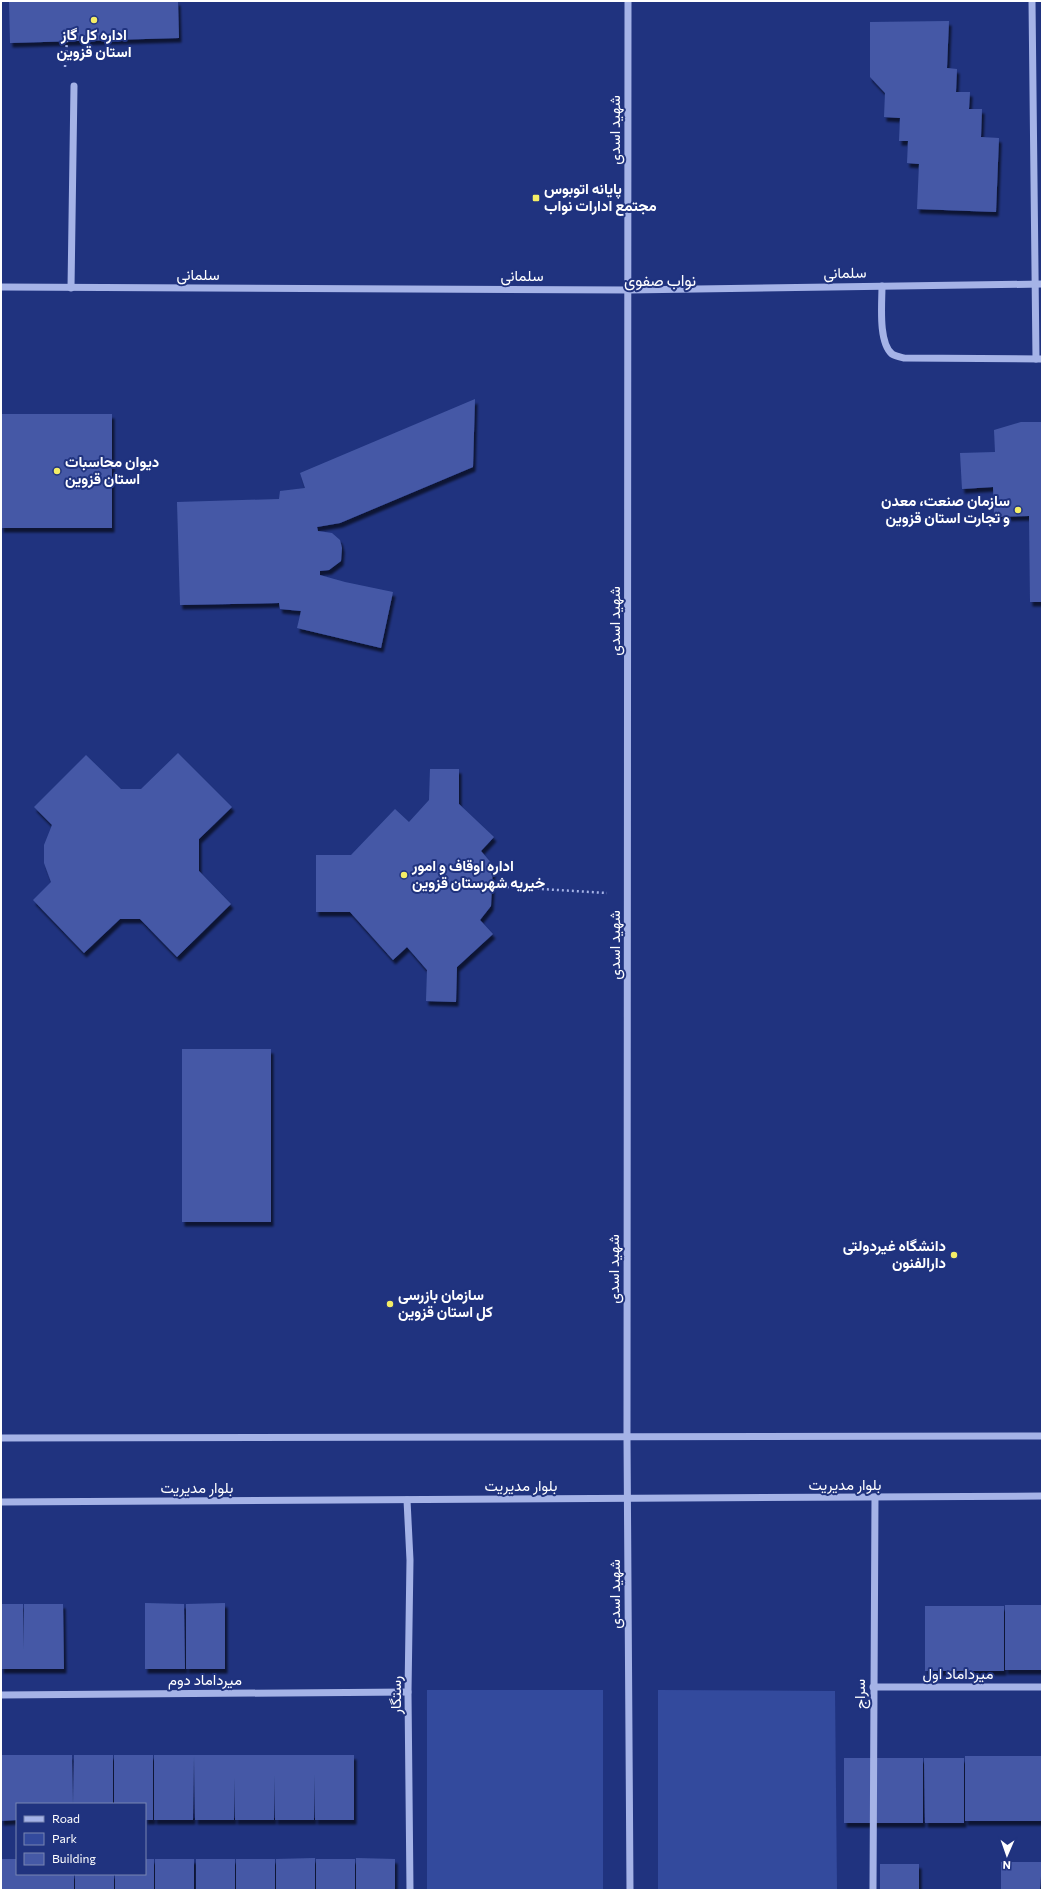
<svg xmlns="http://www.w3.org/2000/svg" width="1043" height="1891" viewBox="0 0 1043 1891" font-family="Commissioner,Vazirmatn,sans-serif">
<defs>
<filter id="shadow"><feDropShadow dx="2.5" dy="4.5" stdDeviation="1" flood-color="#0009"/></filter>
</defs>
<rect width="100%" height="100%" fill="#20337f"/>
<g fill="#334a9d">
<rect x="427" y="1690" width="176" height="200"/>
<path d="M658 1690 835 1691 837 1890H658Z"/>
</g>
<g fill="#4559a6" filter="url(#shadow)">
<path d="M9 1H178L179 38 10 43Z"/>
<path d="M949 21 947 68 957 69 956 92H970L969 109H982L981 137 999 138 996 212 917 209 919 164 907 163 908 141H899L900 118 884 117 885 93 870 77V22Z"/>
<path d="M475 399 473 467 340 523 317 527 318 531 332 533 340 540 342 548 341 561 329 570 320 571V575L345 582 393 592 381 648 297 628 301 611 280 609 279 603 180 605 177 502 279 499 280 491 305 488 300 473Z"/>
<rect x="1" y="414" width="111" height="114"/>
<path d="M1021 422H1042V602H1030L1029 516 994 517 993 487 962 489 960 453 995 452 994 430Z"/>
<path d="M178 753 232 807 199 839V871L231 904 177 957 140 919H120L84 953 33 900 51 882 44 863V845L52 825 34 807 86 755 121 789H141Z"/>
<path d="M430 769H459V804L494 837 481 851 493 865 491 906 480 920 493 934 457 967 456 1002 426 1001 427 970 407 947 393 960 350 912H316V855H351L395 809 409 822 429 800Z"/>
<rect x="182" y="1049" width="89" height="173"/>
<path d="M145 1603 184 1604 185 1669H145Z"/>
<path d="M225 1603V1669H186V1604Z"/>
<path d="M1 1604H23L24 1650V1604H63L64 1669H1Z"/>
<rect x="1005" y="1605" width="37" height="65"/>
<rect x="925" y="1606" width="79" height="65"/>
<path d="M1 1755H72L73 1804H17V1820L1 1821Z"/>
<path d="M74 1755H113V1804H73Z"/>
<path d="M114 1755H153V1820H145V1804H114Z"/>
<path d="M154 1755H194L193 1820H154Z"/>
<path d="M194 1755H354V1820H315V1774L314 1820H275V1775L274 1820H235V1777L234 1820H195Z"/>
<rect x="965" y="1756" width="77" height="65"/>
<rect x="844" y="1758" width="79" height="65"/>
<path d="M924 1758H964V1823H925Z"/>
<path d="M315 1858V1890H276V1859Z"/>
<path d="M356 1858 395 1859V1890H356Z"/>
<path d="M1 1859H17V1874H34V1890H1Z"/>
<path d="M145 1859H154V1890H115V1874H145Z"/>
<rect x="155" y="1859" width="39" height="31"/>
<rect x="196" y="1859" width="39" height="31"/>
<rect x="236" y="1859" width="39" height="31"/>
<rect x="316" y="1859" width="39" height="31"/>
<path d="M1001 1862H1042L1040 1890H1001Z"/>
<rect x="880" y="1864" width="39" height="26"/>
<rect x="34" y="1874" width="40" height="16"/>
<rect x="75" y="1874" width="39" height="16"/>
</g>
<g fill="none" stroke-linecap="round" stroke-linejoin="round">
<g stroke="#a5b3e7" stroke-width="2.5" stroke-dasharray="2 3" stroke-linecap="butt">
<path d="M65 67 67 41"/>
<path d="M492 886 607 893"/>
</g>
<g stroke="#a5b3e7" stroke-width="7">
<path d="M628 1 627 1437 630 1890"/>
<path d="M1032 1 1036 359"/>
<path d="M882 286C882 303 878 342 892 354 895 356 900 357 904 358L1042 359"/>
<path d="M1 287 629 290 1042 284"/>
<path d="M71 288 74 86"/>
<path d="M1 1438 1042 1436"/>
<path d="M407 1500 410 1560 408 1692 410 1890"/>
<path d="M1 1502 1042 1496"/>
<path d="M873 1687H1042"/>
<path d="M1 1695 408 1692"/>
<path d="M873 1890 875 1497"/>
</g>
</g>
<g fill="#f4ed66" stroke="#20337f" stroke-width="1.5">
<circle cx="94" cy="20" r="4"/>
<rect x="532" y="194" width="8" height="8" rx="2"/>
<circle cx="57" cy="471" r="4"/>
<circle cx="1018" cy="510" r="4"/>
<circle cx="404" cy="875" r="4"/>
<circle cx="954" cy="1255" r="4"/>
<circle cx="390" cy="1304" r="4"/>
</g>
<g text-anchor="middle" stroke-width="4" stroke-linejoin="round" paint-order="stroke">
<g font-size="15" font-weight="bold" fill="#fff" stroke="#20337f" text-anchor="start">
<text x="94" y="40" text-anchor="middle">اداره کل گاز<tspan x="94" dy="17">استان قزوین</tspan></text>
<text x="544" y="194">پایانه اتوبوس<tspan x="544" dy="17">مجتمع ادارات نواب</tspan></text>
<text x="65" y="467">دیوان محاسبات<tspan x="65" dy="17">استان قزوین</tspan></text>
<text x="1010" y="506" text-anchor="end">سازمان صنعت، معدن<tspan x="1010" dy="17">و تجارت استان قزوین</tspan></text>
<text x="412" y="871">اداره اوقاف و امور<tspan x="412" dy="17">خیریه شهرستان قزوین</tspan></text>
<text x="946" y="1251" text-anchor="end">دانشگاه غیردولتی<tspan x="946" dy="17">دارالفنون</tspan></text>
<text x="398" y="1300">سازمان بازرسی<tspan x="398" dy="17">کل استان قزوین</tspan></text>
</g>
<g font-size="15" fill="#fff" stroke="#20337f">
<text transform="translate(615 130) rotate(-90)" y="5">شهید اسدی</text>
<text transform="translate(845 273) rotate(-1)" y="5">سلمانی</text>
<text x="198" y="280">سلمانی</text>
<text x="522" y="281">سلمانی</text>
<text transform="translate(615 621) rotate(-90)" y="5">شهید اسدی</text>
<text transform="translate(615 945) rotate(-90)" y="5">شهید اسدی</text>
<text transform="translate(614 1269) rotate(-90)" y="5">شهید اسدی</text>
<text x="845" y="1490">بلوار مدیریت</text>
<text x="521" y="1491">بلوار مدیریت</text>
<text x="197" y="1493">بلوار مدیریت</text>
<text transform="translate(615 1594) rotate(-90)" y="5">شهید اسدی</text>
<text x="958" y="1679">میرداماد اول</text>
<text x="205" y="1685">میرداماد دوم</text>
<text transform="translate(860 1694) rotate(-90)" y="5">سراج</text>
<text transform="translate(396 1695) rotate(-90)" y="5">رستگار</text>
</g>
<g font-size="16" fill="#fff" stroke="#20337f">
<text x="660" y="286">نواب صفوی</text>
</g>
</g>
<rect width="1043" height="1891" fill="none" stroke="#ffffff" stroke-width="4"/>
<rect x="16" y="1803" width="130" height="72" fill="#20337f" stroke="#7985b2"/>
<rect x="24" y="1816" width="20" height="6" fill="#a5b3e7" stroke="#7985b2"/>
<text x="52" y="1823" font-size="12" fill="#ffffff">Road</text>
<rect x="24" y="1833" width="20" height="12" fill="#334a9d" stroke="#7985b2"/>
<text x="52" y="1843" font-size="12" fill="#ffffff">Park</text>
<rect x="24" y="1853" width="20" height="12" fill="#4559a6" stroke="#7985b2"/>
<text x="52" y="1863" font-size="12" fill="#ffffff">Building</text>
<g transform="translate(1007 1855) rotate(182)" stroke="#20337f" stroke-width="3" paint-order="stroke">
<path d="M0-3L7 15L0 10L-7 15Z" fill="#ffffff"/>
<text y="-6" font-size="11" font-weight="bold" text-anchor="middle" fill="#ffffff">N</text>
</g>
</svg>
